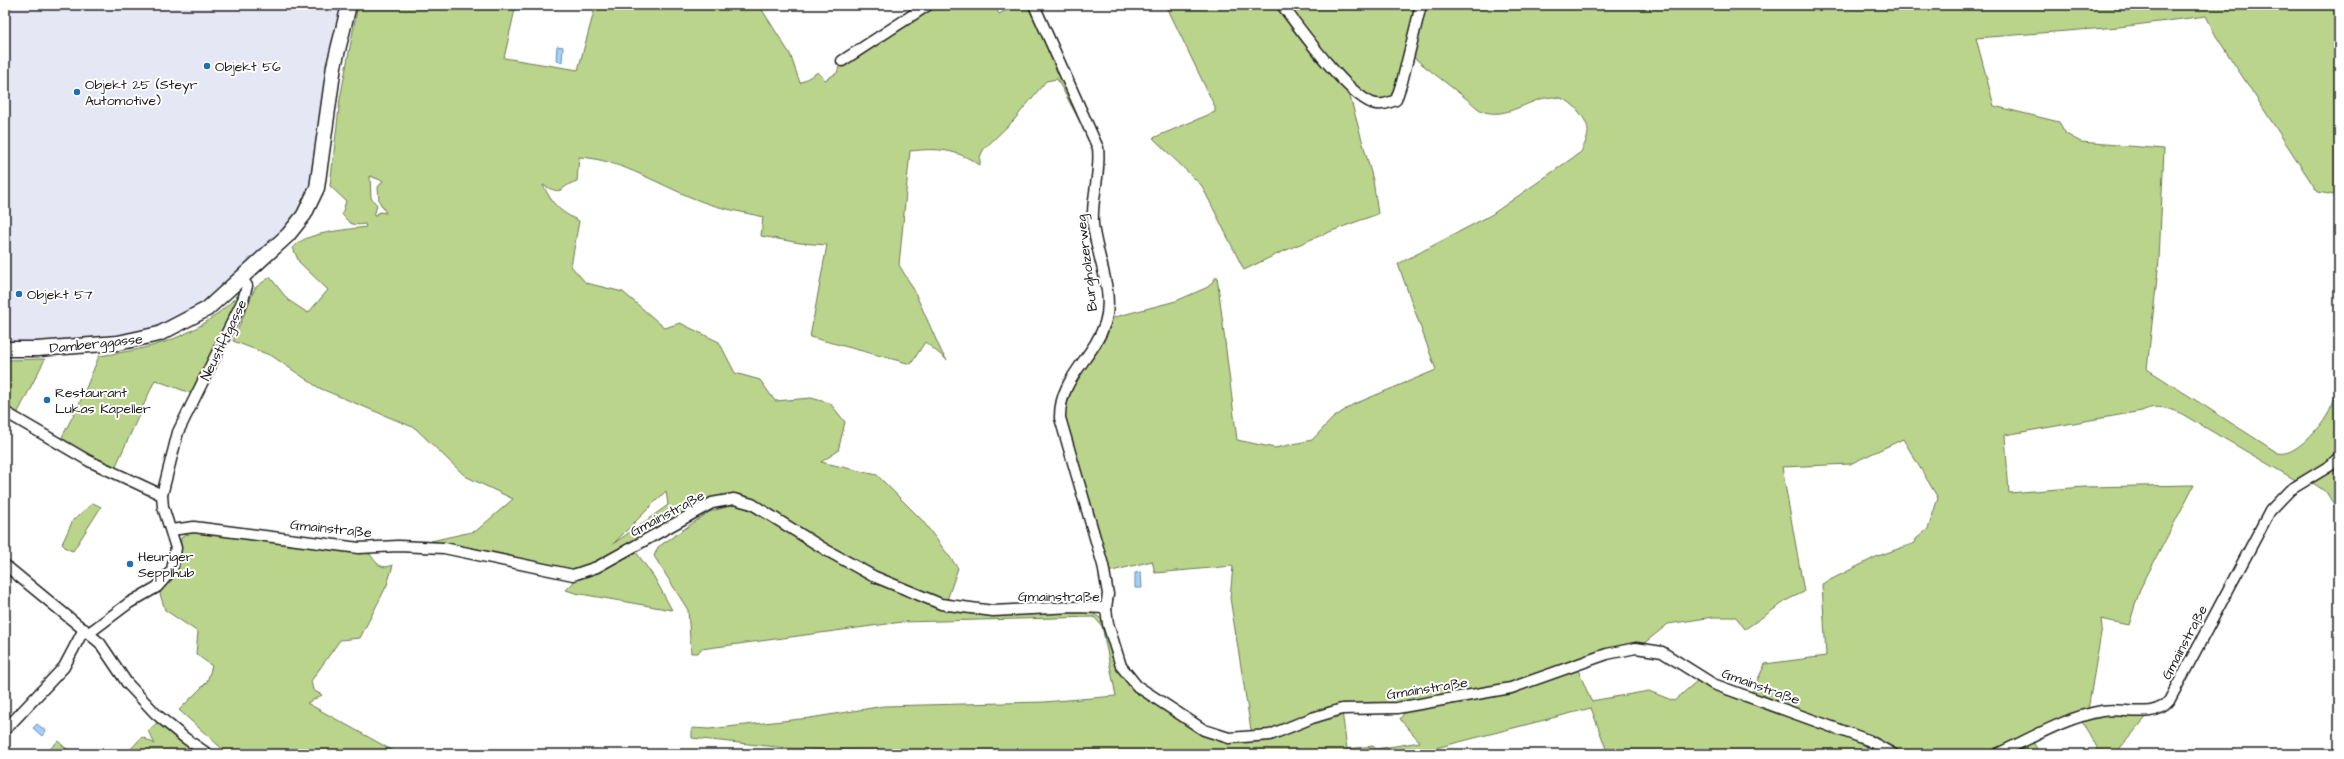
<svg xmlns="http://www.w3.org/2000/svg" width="2344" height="759" viewBox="0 0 2344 759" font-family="'Architects Daughter',sans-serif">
<rect width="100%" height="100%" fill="#fff"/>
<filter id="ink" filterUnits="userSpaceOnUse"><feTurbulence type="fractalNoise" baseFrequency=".025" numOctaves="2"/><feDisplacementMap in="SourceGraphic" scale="8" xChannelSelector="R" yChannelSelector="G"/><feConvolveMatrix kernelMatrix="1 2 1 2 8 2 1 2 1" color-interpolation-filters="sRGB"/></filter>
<g filter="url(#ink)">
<path fill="#e5e7f5" d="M5 5H344L321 109 313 179 304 201 293 219 279 235 207 303 153 330 115 338 36 344 5 342Z"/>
<g fill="#bad48c" stroke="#6b7854" fill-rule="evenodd">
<path d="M358 5H516L504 58 578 70 595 8 593 5H759L790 54 800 83 818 72 825 80 837 73 839 67 935 5H994L999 14 1016 5H1032L1092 144 1057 79 1046 81 1014 120 983 150 980 157V165C955 149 939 148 910 151L899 265 913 288 942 353 947 360 925 342 911 364 810 337 827 245 800 243 761 236 763 217C743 212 722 209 703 202 664 188 621 159 579 157L577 181C558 187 565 197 543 185 553 205 559 211 579 221L571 266 586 283 623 292 665 328 680 323 719 342 735 373 760 380 775 401 811 398 830 403 845 422 838 451 821 462 877 475 922 520 958 568 947 600 953 604 895 583 726 496 581 569C552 574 526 559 498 553 476 548 453 545 431 541L476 531 513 499 465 476 415 428 319 388 272 356 233 341 255 288 270 277 288 300 308 313 328 290 299 262 293 248C304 232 347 230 366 227L365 224C352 226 349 224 342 214L346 201 330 186 340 99ZM370 176 383 181 378 187 379 201 386 213 380 212 374 216 377 205 371 198ZM666 491 668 505 613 544Z"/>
<path d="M1166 5H2339V196L2318 192 2315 188 2216 36 2206 16 2119 27 1976 38 1994 106 2059 122 2066 134 2081 142 2164 149 2159 260 2147 369 2278 453C2294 457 2316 431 2325 418 2331 409 2335 397 2339 387V512L2326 492 2310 481 2304 485 2182 414C2168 408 2156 404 2142 411L2005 435 2009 493 2084 487 2194 485 2140 589 2129 625 2101 619 2102 627 2088 710 1988 754H1901L1751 694 1765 664 1826 656 1822 584 1878 556 1915 543 1916 539 1928 529 1938 498 1903 439 1850 464 1782 467 1804 592 1789 599 1745 629 1736 617H1713L1668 624 1642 645 1527 680 1410 703 1368 705 1289 724 1252 736 1230 598 1233 566 1155 573 1152 561 1108 572 1064 420 1067 394 1111 318 1176 301 1208 287 1217 276 1237 440 1275 448 1312 440 1333 418 1352 405 1436 370 1398 264 1491 215 1581 152C1588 137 1592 130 1582 116 1552 71 1520 122 1485 112 1479 111 1472 103 1468 100 1449 85 1430 71 1412 56L1398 101C1374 117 1370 105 1349 93L1373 180 1378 214C1332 230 1288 248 1244 270L1202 186 1153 138 1215 112V107Z"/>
<path d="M237 296 241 299 193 394 155 380 114 470 59 443 82 398 99 356C155 348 196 338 237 296Z"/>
<path d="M45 359 16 416 5 409V360Z"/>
<path d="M93 503 101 507 73 551 67 549 62 544 73 520Z"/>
<path d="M734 505 746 508 886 586 935 606 1088 610 1103 620 1120 670 1182 719 1243 741 1342 711 1347 749 1373 746 1376 749 1420 742 1400 719 1407 709 1577 667 1591 701 1649 691 1674 701 1698 680 1868 743 1865 754H1608L1591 708 1432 749 1435 754H1068L835 750 786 748 692 738V728L709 729 810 718 884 706 1044 702 1116 696 1102 626 1094 617 902 622 701 649 698 653H691L688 610 654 556 658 547 709 512Z"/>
<path d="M190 531 370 554C377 564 381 570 393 565L387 585 360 638 340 640 311 681 313 690 322 695 307 703 399 754H228L179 710 207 682 212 666 196 654 198 632 165 610 160 594 161 588 173 575 180 553 181 538Z"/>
<path d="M636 552 654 577 672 610 575 593 566 590 577 579 598 573 606 566Z"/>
<path d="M2100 714H2149L2115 754H2091L2098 749 2081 720Z"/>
<path d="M158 722 197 754H126L142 737 155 744 148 731Z"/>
<path d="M58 741 72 754H45Z"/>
<path d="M2033 742 2040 754H2004Z"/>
</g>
<g fill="#9fd1fc" stroke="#6b89a2">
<path d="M557 46 563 47 562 62 556 61Z"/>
<path d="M1141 572 1142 588H1135V573Z"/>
<path d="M37 724 46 731 42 736 33 728Z"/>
</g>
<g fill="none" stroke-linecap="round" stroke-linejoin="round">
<g stroke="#1c1c1c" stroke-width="13">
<g id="street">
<path d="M1034 5 1098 148C1101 174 1091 198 1093 224 1096 256 1115 291 1105 323 1094 358 1059 378 1060 418L1103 565 1108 594 1106 608 1108 624 1121 666 1137 686 1204 730 1229 738 1270 735 1312 718 1342 709 1397 708 1511 688 1607 654 1636 648 1662 652 1713 684 1868 740 1893 754"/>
<path d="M1282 5C1300 29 1346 93 1372 103 1381 106 1388 103 1396 100L1402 82 1421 5"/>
<path d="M842 61 928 5"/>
<path d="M5 412 89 461 162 495"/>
<path d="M171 530 194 527 359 548 398 546 444 548 573 575 597 567 712 503 734 499 752 504 826 550 873 576 941 604 993 611 1074 607 1106 608"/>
<path d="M5 565 100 643 127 683 156 714 185 738 208 754"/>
<path d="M89 633 129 603 157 587 172 570 176 548 163 507 162 495 178 432 243 300 247 286 242 278"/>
<path d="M5 730 64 667 84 629"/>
<path d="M1997 754C2030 739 2066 717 2102 711 2124 707 2153 720 2169 701L2270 511 2290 490 2331 465 2339 457"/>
</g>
</g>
<g stroke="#1c1c1c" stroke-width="17">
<path id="secondary" d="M5 349H37L118 343 159 334 207 309 288 235 304 215 317 188 334 66 349 5"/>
</g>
<use href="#street" stroke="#fff" stroke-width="10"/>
<use href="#secondary" stroke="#fff" stroke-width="14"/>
</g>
</g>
<g fill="#1f6fb2" stroke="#fff" stroke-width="1.5">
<circle cx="207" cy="66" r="4"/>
<circle cx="77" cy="92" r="4"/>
<circle cx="19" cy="294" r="4"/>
<circle cx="47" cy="400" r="4"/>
<circle cx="130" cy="564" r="4"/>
</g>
<g text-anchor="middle" stroke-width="4" stroke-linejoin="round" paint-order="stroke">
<g font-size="14" fill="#1c1c1c" stroke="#fff" text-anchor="start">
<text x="215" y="71">Objekt 56</text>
<text x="85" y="89">Objekt 25 (Steyr<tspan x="85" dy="16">Automotive)</tspan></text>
<text x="27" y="299">Objekt 57</text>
<text x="55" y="397">Restaurant<tspan x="55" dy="16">Lukas Kapeller</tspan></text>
<text x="138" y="561">Heuriger<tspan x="138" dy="16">Sepplhub</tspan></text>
</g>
<g font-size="14" fill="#1c1c1c" stroke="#fff">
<text transform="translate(1086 263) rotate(-97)" y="5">Burgholzerweg</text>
<text transform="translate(223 340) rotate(-64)" y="5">Neustiftgasse</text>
<text transform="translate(96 343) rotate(-6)" y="5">Damberggasse</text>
<text transform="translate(667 513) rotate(-28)" y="5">Gmainstraße</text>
<text transform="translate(331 528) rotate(6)" y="5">Gmainstraße</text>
<text x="1059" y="601">Gmainstraße</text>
<text transform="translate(2184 642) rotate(-62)" y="5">Gmainstraße</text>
<text transform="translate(1761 686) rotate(20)" y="5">Gmainstraße</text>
<text transform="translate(1427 688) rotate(-9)" y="5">Gmainstraße</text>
</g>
</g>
<rect width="2344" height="759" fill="none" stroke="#fff" stroke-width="20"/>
<rect x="10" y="10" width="2324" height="739" fill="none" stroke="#1c1c1c" stroke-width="1.5" filter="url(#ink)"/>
</svg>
